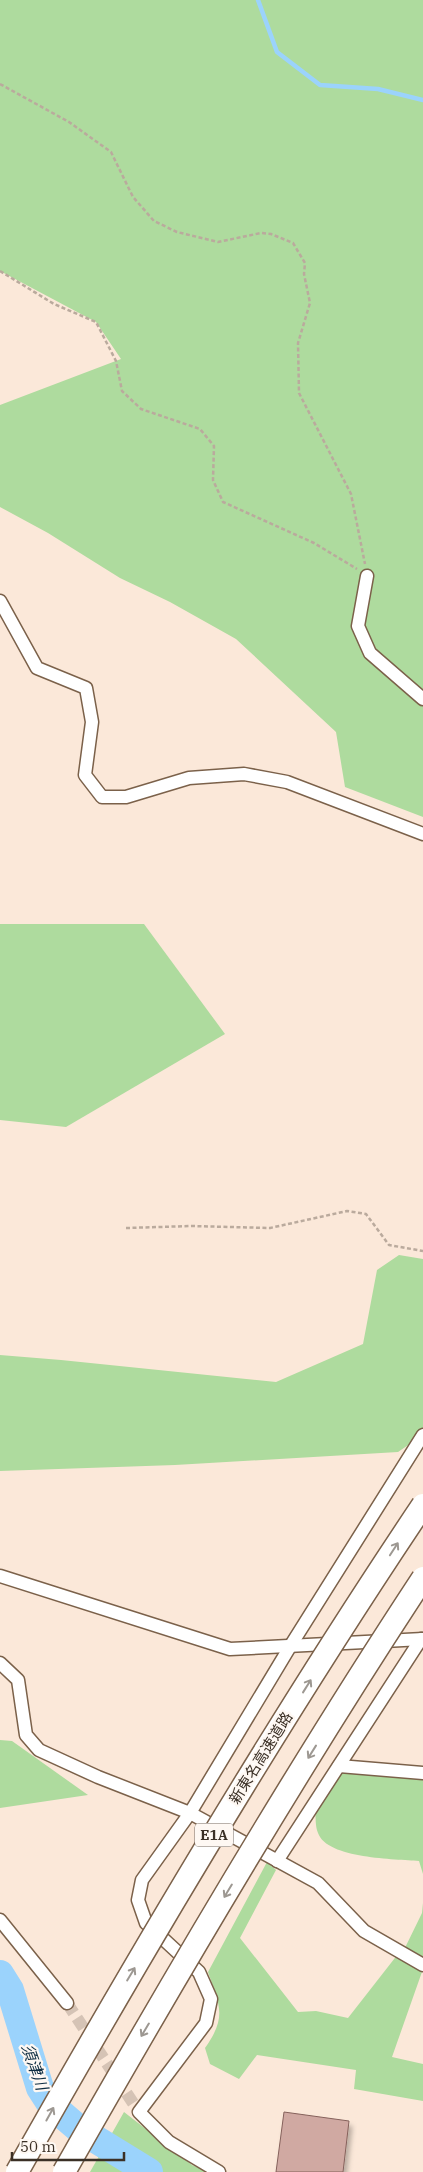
<svg xmlns="http://www.w3.org/2000/svg" width="423" height="2172" viewBox="0 0 423 2172" font-family="'IBM Plex Serif','Noto Sans JP',serif">
<defs>
<filter id="shadow"><feDropShadow dx="3" dy="5.5" stdDeviation="2.5" flood-color="#0004"/></filter>
</defs>
<rect width="100%" height="100%" fill="#fbe8d9"/>
<g fill="#aedb9e">
<path d="M0 0H423V817L345 787 336 732 236 639 170 602 120 578 48 533 0 507V405L121 359 96 322 0 271Z"/>
<path d="M0 924H144L225 1034 66 1127 0 1120Z"/>
<path d="M399 1255 423 1259V1435L398 1452 175 1465 0 1471V1355L61 1360 276 1382 363 1344 377 1270Z"/>
<path d="M0 1740 12 1741 88 1795 0 1808Z"/>
<path d="M342 1769 423 1775V1874L419 1861C396 1859 327 1859 318 1833 315 1826 316 1817 315 1809Z"/>
<path d="M267 1862 276 1870 240 1938 298 2012 316 2011 348 2018 398 1954 423 1969 392 2057 423 2064V2101L354 2089 356 2070 257 2055 239 2079 210 2064 205 2048C227 2017 220 2006 208 1972Z"/>
<path d="M423 1903V1962L402 1954 422 1913Z"/>
<path d="M124 2112 192 2165 208 2172H90Z"/>
</g>
<g fill="none" stroke-linecap="round" stroke-linejoin="round">
<path stroke="#9bd3fc" stroke-width="4.5" d="M258 0 277 52 320 85 378 89 423 100"/>
<path stroke="#9bd3fc" stroke-width="28" d="M0 1974 10 1990 40 2088 51 2105 79 2129 149 2172"/>
</g>
<path fill="#d0a9a2" stroke="#85615b" filter="url(#shadow)" d="M284 2112 349 2121 343 2172H276Z"/>
<g fill="none" stroke-linecap="round" stroke-linejoin="round">
<path stroke="#d5c3b5" stroke-width="12" stroke-dasharray="12 6" stroke-linecap="butt" d="M67 2003 139 2112"/>
<g stroke="#7b614a" stroke-width="15">
<g id="street">
<path d="M367 576 358 626 370 653 423 699"/>
<path d="M0 601 37 668 86 688 92 722 85 775 102 797H126L189 778 244 774 287 782 423 834"/>
<path d="M0 1576 230 1649 423 1639"/>
<path d="M0 1663 18 1680 26 1735 39 1750 98 1777 190 1813 318 1883 364 1931 423 1965"/>
<path d="M339 1766 423 1773"/>
<path d="M277 1861 421 1639"/>
<path d="M0 1920 67 2003"/>
<path d="M219 2172 169 2142 139 2112 206 2023 211 1999 199 1972 146 1923 138 1900 142 1880 190 1813 291 1645 423 1435"/>
</g>
</g>
<g stroke="#baaa9d" stroke-width="2.5" stroke-dasharray="4 2.5" stroke-linecap="butt">
<path d="M0 84 69 122 111 152 133 197 154 221 177 232 218 242 261 233 271 234 293 243 305 263 304 274 310 303 298 343 299 393 351 494 365 564"/>
<path d="M0 271 54 304 96 322 116 361 122 391 141 409 200 429 214 446 213 480 223 502 314 543 357 569"/>
<path d="M126 1228 191 1226 270 1228 347 1211 366 1214 389 1245 423 1251"/>
</g>
<use href="#street" stroke="#fff" stroke-width="12"/>
<g stroke="#7b614a" stroke-width="25" stroke-linecap="butt">
<g id="highway-bridge">
<path d="M17 2172C145 1945 278 1721 423 1505"/>
<path d="M64 2172C178 1971 296 1771 423 1578"/>
</g>
</g>
<use href="#highway-bridge" stroke="#fff" stroke-width="22"/>
</g>
<defs><path id="oneway-shaft" d="M-6 0H5M1.5-3L5.5 0L1.5 3" fill="none" stroke-width="1.6" stroke-linecap="round" stroke-linejoin="round" transform="scale(1.25)"/></defs>
<g stroke="#9d9892">
<use href="#oneway-shaft" transform="translate(394 1549) rotate(-57)"/>
<use href="#oneway-shaft" transform="translate(307 1686) rotate(-58)"/>
<use href="#oneway-shaft" transform="translate(312 1752) rotate(122)"/>
<use href="#oneway-shaft" transform="translate(228 1891) rotate(121)"/>
<use href="#oneway-shaft" transform="translate(131 1974) rotate(-59)"/>
<use href="#oneway-shaft" transform="translate(145 2030) rotate(121)"/>
<use href="#oneway-shaft" transform="translate(50 2114) rotate(-61)"/>
</g>
<g text-anchor="middle" stroke-width="4.5" stroke-linejoin="round" paint-order="stroke">
<rect fill="#fef8f3" stroke="#766c64" stroke-width="1" x="195" y="1823.5" width="38" height="23" rx="4"/>
<g font-size="14" font-weight="bold" fill="#3b3026">
<text x="214" y="1840">E1A</text>
</g>
<g font-size="15" fill="#3b3026" stroke="#fef8f3">
<text transform="translate(261 1758) rotate(-58)" y="5">新東名高速道路</text>
</g>
<g font-size="16" font-style="italic" fill="#0f2e43" stroke="#fef8f3">
<text transform="translate(35 2067) rotate(70)" y="6">須津川</text>
</g>
</g>
<path d="M12 2152v8h112v-8" fill="none" stroke="#3b3026" stroke-width="2.5"/>
<text x="20" y="2152" font-size="15" fill="#3b3026" stroke="#fef8f3" stroke-width="4" paint-order="stroke">50 m</text>
</svg>
